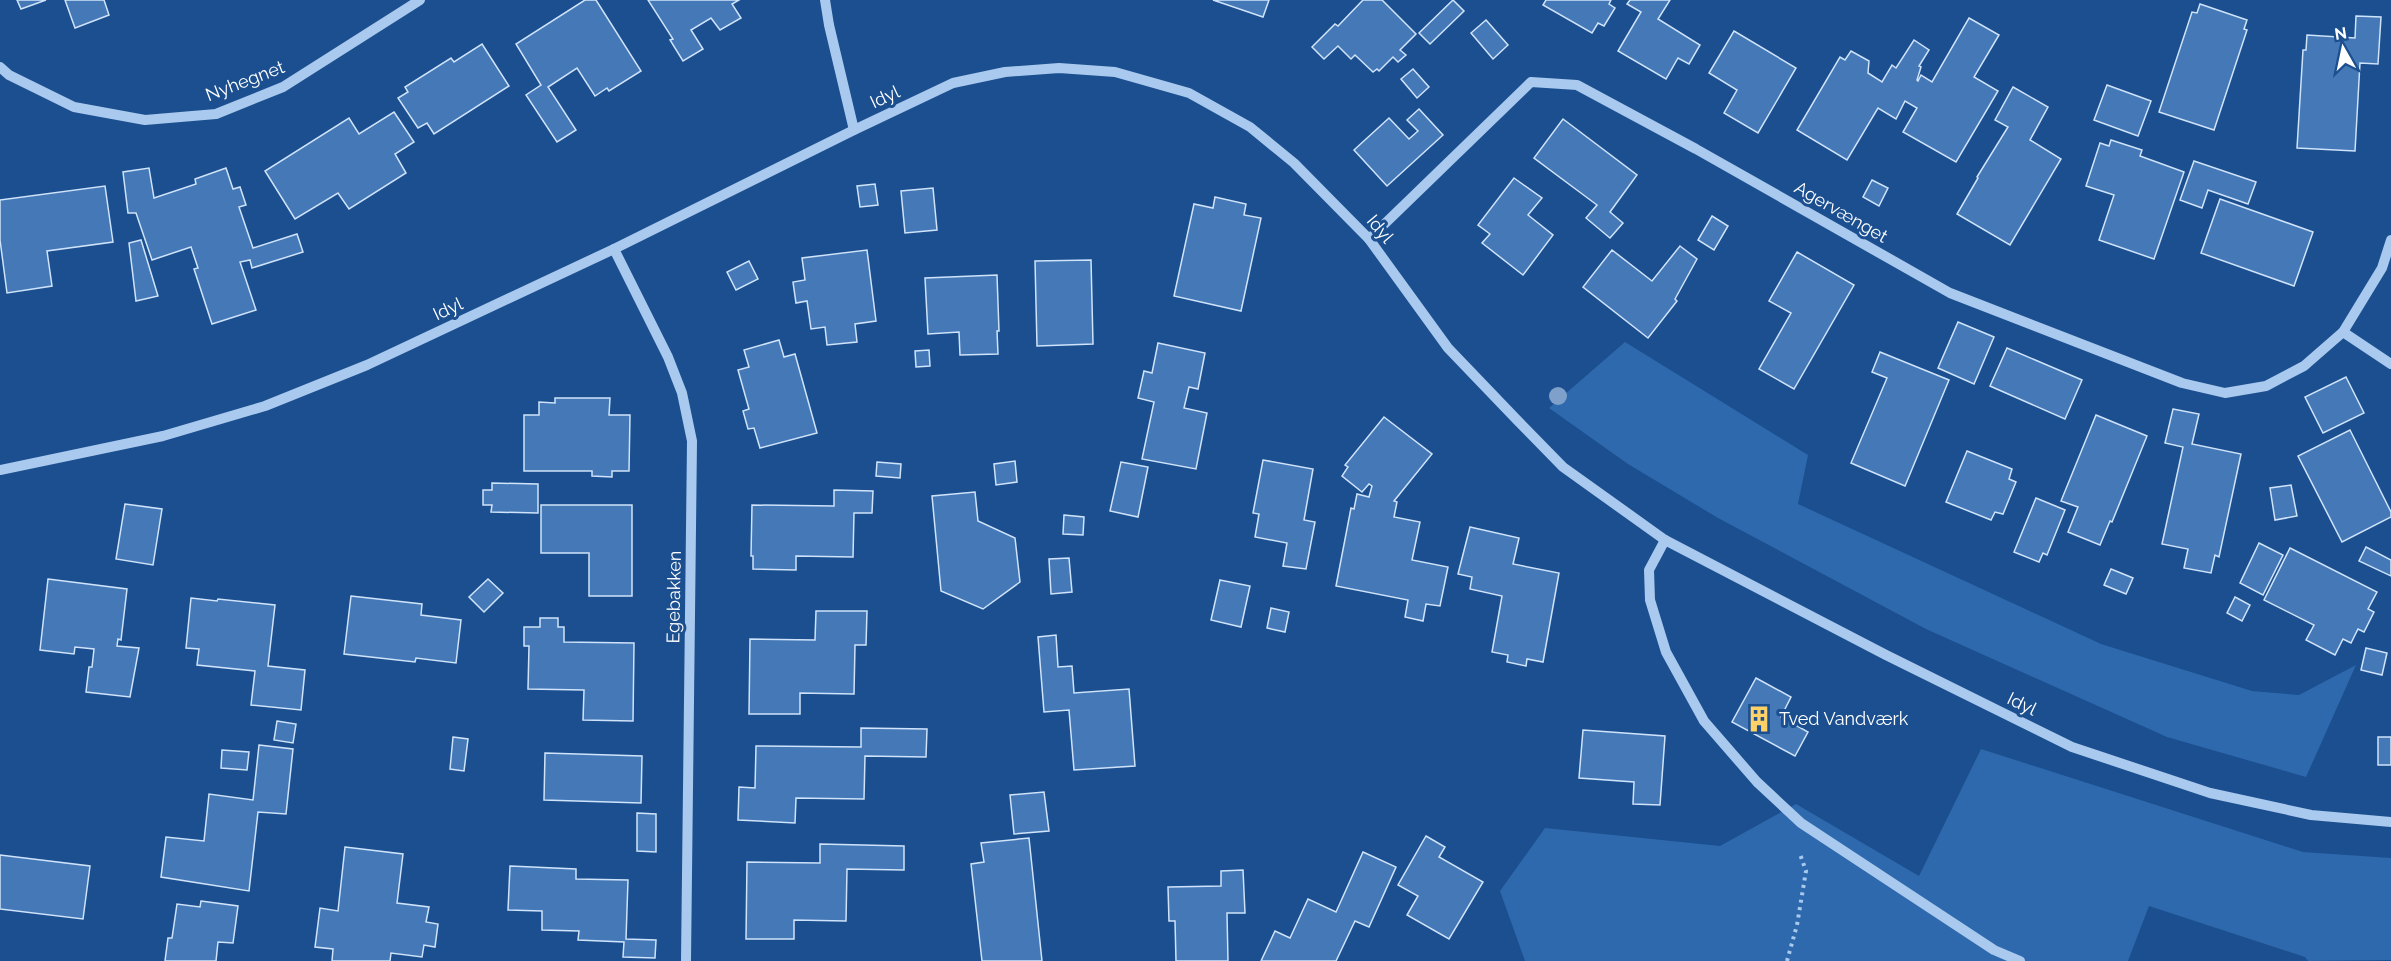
<svg xmlns="http://www.w3.org/2000/svg" width="2391" height="961" viewBox="0 0 2391 961" font-family="Raleway,sans-serif">
<rect width="100%" height="100%" fill="#1b4f8f"/>
<g fill="#2e69ad">
<path d="M1625 342 1808 455 1798 504 2101 644 2252 691 2299 695 2356 665 2306 777 2167 737 1926 629 1718 518 1628 464 1549 408Z"/>
<path d="M1981 749 2303 852 2391 858V960L2308 961 2305 957 2149 906 2128 961H1525L1500 891 1545 828 1720 846 1796 804 1919 876Z"/>
</g>
<g fill="#4478b7" stroke="#cfe3fa" stroke-width="1.5">
<path d="M17 0H46L21 9Z"/>
<path d="M65 0H104L109 15 75 28Z"/>
<path d="M585 0H596L641 71 609 91 607 88 595 96 577 68 548 87 576 130 557 142 526 95 541 85 516 44Z"/>
<path d="M648 0H739L732 4 741 18 720 30 711 18 691 30 703 49 683 61 670 40 673 39Z"/>
<path d="M1213 0H1269L1263 17Z"/>
<path d="M1363 0H1382L1416 34 1400 50 1406 55 1398 62 1393 57 1379 71 1377 69 1373 72 1355 55 1351 59 1338 46 1324 59 1312 47 1335 24 1338 26Z"/>
<path d="M1453 0 1464 11 1430 44 1419 33Z"/>
<path d="M1546 0H1611L1609 4 1615 8 1604 26 1598 23 1592 33 1543 5Z"/>
<path d="M1630 0H1670L1658 19 1700 45 1689 64 1678 58 1666 79 1618 51 1641 12 1627 4Z"/>
<path d="M2200 4 2247 20 2244 29 2247 30 2214 130 2159 112 2192 12 2197 13Z"/>
<path d="M2356 16 2381 17 2378 64 2360 63 2355 151 2297 148 2303 50H2306L2307 35 2355 38Z"/>
<path d="M1969 18 1999 35 1974 77 1998 91 1956 162 1903 132 1917 108 1905 101 1896 119 1878 108 1847 160 1797 130 1840 57 1845 60 1851 51 1869 61 1868 73 1882 82 1892 65 1896 68 1914 40 1929 50 1919 66 1921 67 1917 80 1918 81 1921 75 1932 82Z"/>
<path d="M1486 20 1508 45 1493 59 1471 33Z"/>
<path d="M1734 31 1796 68 1758 133 1724 113 1737 90 1709 73Z"/>
<path d="M482 44 509 86 434 134 427 123 418 128 398 98 408 92 405 87 451 58 454 62Z"/>
<path d="M1413 69 1429 87 1417 98 1401 79Z"/>
<path d="M2107 85 2151 101 2138 136 2094 120Z"/>
<path d="M2013 87 2048 107 2030 140 2061 159 2010 245 1957 214 1978 178 1977 177 2008 127 1995 120Z"/>
<path d="M1419 109 1443 135 1387 186 1354 150 1389 118 1409 139 1418 131 1407 120Z"/>
<path d="M394 112 414 142 395 154 406 173 349 209 338 193 295 219 265 171 349 118 359 134Z"/>
<path d="M1563 119 1637 175 1610 212 1623 223 1610 238 1586 218 1597 205 1534 158Z"/>
<path d="M2111 140 2142 150 2140 156 2184 172 2154 259 2099 240 2114 195 2086 186 2100 143 2109 146Z"/>
<path d="M2194 161 2256 182 2248 204 2208 190 2202 208 2180 200Z"/>
<path d="M149 168 154 198 196 184 195 179 226 168 233 189 240 187 246 205 239 207 253 248 297 234 303 252 252 268 250 260 240 262 256 310 212 324 194 269 198 268 191 247 152 260 136 213H128L123 172Z"/>
<path d="M1514 178 1542 198 1528 215 1553 235 1523 275 1482 243 1490 234 1478 225Z"/>
<path d="M1872 180 1888 188 1879 206 1863 197Z"/>
<path d="M875 184 878 205 860 207 857 186Z"/>
<path d="M105 186 113 242 47 251 52 286 7 293 0 240V200Z"/>
<path d="M933 188 937 230 905 233 901 191Z"/>
<path d="M1215 197 1246 204 1244 215 1261 218 1241 311 1174 296 1194 204 1213 208Z"/>
<path d="M2220 199 2313 232 2294 286 2201 253Z"/>
<path d="M1712 216 1728 226 1714 250 1698 240Z"/>
<path d="M141 240 158 296 136 301 129 243Z"/>
<path d="M1680 246 1697 259 1675 299 1677 301 1648 338 1583 287 1612 250 1652 281Z"/>
<path d="M867 250 876 321 855 324 857 342 827 345 825 327 811 329 807 301 796 303 793 282 805 280 802 258Z"/>
<path d="M1797 252 1854 285 1794 389 1759 369 1791 313 1769 301Z"/>
<path d="M1091 260 1093 344 1037 346 1035 261Z"/>
<path d="M749 261 758 279 736 290 727 272Z"/>
<path d="M997 275 999 331H997L998 354 960 355 959 332 928 334 925 278Z"/>
<path d="M1958 322 1994 337 1974 384 1938 368Z"/>
<path d="M779 340 784 357 795 354 817 433 760 448 754 428 748 429 743 411 749 409 738 370 749 367 744 350Z"/>
<path d="M1158 343 1205 353 1198 389 1189 387 1184 408 1207 413 1196 469 1142 459 1154 402 1138 398 1144 371 1152 373Z"/>
<path d="M2007 348 2082 380 2065 419 1990 386Z"/>
<path d="M929 350 930 366 916 367 915 351Z"/>
<path d="M1880 352 1949 380 1905 486 1851 463 1887 378 1872 372Z"/>
<path d="M2346 377 2364 413 2323 433 2305 397Z"/>
<path d="M555 398H610L609 415H630L629 471H612V477L592 476V471H524V415H539V402L555 403Z"/>
<path d="M2173 409 2199 414 2192 444 2241 454 2219 557 2215 555 2211 573 2184 568 2188 549 2162 544 2183 447 2165 443Z"/>
<path d="M2096 415 2147 436 2112 522 2110 521 2100 545 2068 532 2078 507 2061 501Z"/>
<path d="M1384 417 1432 454 1394 501 1397 502 1394 517 1420 522 1412 560 1448 567 1440 606 1426 604 1423 621 1405 617 1408 600 1336 586 1351 508 1354 509 1357 494 1369 497 1372 486 1369 484 1362 492 1342 476 1348 467 1345 465Z"/>
<path d="M2350 430 2391 512V517L2342 542 2298 456Z"/>
<path d="M1967 451 2012 469 2009 479 2016 482 2003 514 1995 512 1991 520 1946 502Z"/>
<path d="M1263 460 1313 469 1304 520 1315 522 1306 569 1283 566 1287 543 1255 537 1259 514 1253 513Z"/>
<path d="M1015 461 1017 482 996 485 994 464Z"/>
<path d="M877 462 901 464 900 478 876 476Z"/>
<path d="M1121 462 1148 467 1138 517 1110 511Z"/>
<path d="M492 483 538 484V513L491 512 492 505H483V490H492Z"/>
<path d="M2291 485 2297 516 2275 520 2270 488Z"/>
<path d="M834 490 873 491 872 513H854L853 557 796 556V570L753 569V556H751L752 505 834 506Z"/>
<path d="M975 492 978 521 1015 538 1020 582 983 609 941 591 932 496Z"/>
<path d="M2036 498 2065 510 2047 555 2043 553 2039 562 2014 552Z"/>
<path d="M125 504 162 509 153 565 116 559Z"/>
<path d="M541 505H632V596H589V553H541Z"/>
<path d="M1064 515 1084 517 1083 535 1063 534Z"/>
<path d="M1470 527 1519 538 1513 564 1559 573 1543 662 1527 659 1526 666 1507 662 1508 655 1492 652 1502 596 1470 589 1472 577 1458 574Z"/>
<path d="M2259 543 2283 555 2263 595 2240 583Z"/>
<path d="M2366 547 2391 560V576L2359 561Z"/>
<path d="M2290 548 2377 592 2368 609 2374 612 2364 632 2358 629 2351 643 2343 639 2335 655 2306 640 2314 625 2264 600Z"/>
<path d="M1069 558 1072 592 1051 594 1049 559Z"/>
<path d="M2111 569 2133 578 2126 594 2104 585Z"/>
<path d="M48 579 127 589 121 640 118 639 117 646 139 648 130 697 86 692 89 667H92L94 649 75 647 74 654 40 650Z"/>
<path d="M488 579 503 593 484 612 469 597Z"/>
<path d="M1220 580 1250 586 1241 627 1211 620Z"/>
<path d="M351 596 422 604 421 615 461 620 456 663 416 658 415 662 344 654Z"/>
<path d="M2235 597 2250 605 2242 621 2227 613Z"/>
<path d="M191 598 217 601 218 599 275 605 268 666 305 670 301 710 251 705 255 671 197 665 199 649 186 648Z"/>
<path d="M1271 608 1289 612 1285 632 1267 628Z"/>
<path d="M816 611H867L866 645H855L854 694 800 693V714H749L750 639 815 640Z"/>
<path d="M540 618H558V627H564V642L634 643 633 721 583 720 584 690 528 689 529 646H524V627H540Z"/>
<path d="M1056 635 1058 667 1072 666 1074 693 1129 689 1135 766 1074 770 1069 710 1044 712 1038 637Z"/>
<path d="M2366 648 2387 653 2382 675 2361 670Z"/>
<path d="M1756 678 1791 697 1781 717 1808 732 1795 756 1732 722Z"/>
<path d="M277 721 296 724 293 743 274 740Z"/>
<path d="M861 728 927 729 926 757 865 756 864 799 796 798 795 823 738 820 739 787 755 788 756 746 861 747Z"/>
<path d="M1583 730 1665 736 1660 805 1633 804 1634 782 1579 778Z"/>
<path d="M453 737 468 739 464 771 450 769Z"/>
<rect x="2378" y="737" width="13" height="28"/>
<path d="M259 745 293 749 286 814 258 812 249 891 161 877 166 837 204 841 209 794 253 800Z"/>
<path d="M222 750 249 752 247 770 221 768Z"/>
<path d="M545 753 642 756 641 803 544 800Z"/>
<path d="M1044 792 1049 831 1014 834 1010 795Z"/>
<path d="M637 813 656 814V852L637 851Z"/>
<path d="M1426 836 1445 847 1439 857 1483 882 1449 939 1407 915 1418 896 1398 885Z"/>
<path d="M1029 838 1042 961H982L971 864 984 862 981 843Z"/>
<path d="M820 844 904 846V870L847 869 846 921 794 920V939H746L747 862 820 863Z"/>
<path d="M345 847 403 854 397 903 429 907 426 922 438 924 435 947 424 945 422 957 391 953 390 961H332L333 949 315 947 320 908 338 911Z"/>
<path d="M1363 852 1396 867 1369 927 1355 921 1336 961H1261L1275 931 1290 938 1308 899 1336 912Z"/>
<path d="M0 855 90 866 83 919 0 909Z"/>
<path d="M510 866 576 869V879L628 880 626 939 656 940 655 958 623 957 624 942 578 940 579 931 542 930V911L508 910Z"/>
<path d="M1243 870 1245 913H1227L1228 961H1176L1175 921H1169L1168 887 1221 886V871Z"/>
<path d="M201 901 238 906 233 943 218 942 216 961H165L168 938H172L177 904 200 907Z"/>
</g>
<g fill="none" stroke-linecap="round" stroke-linejoin="round">
<path stroke="#a9c9ee" stroke-width="4" stroke-dasharray="3 4.5" stroke-linecap="butt" d="M1787 961 1797 925 1806 871 1800 854"/>
<g stroke="#a9c9ee" stroke-width="10">
<path d="M825 0 829 25 854 130"/>
<path d="M0 67 9 75 74 107 145 120 216 114 283 87 420 0"/>
<path d="M1369 239 1531 82 1577 85 1696 149 1950 293 2182 383 2225 393 2266 386 2304 366 2343 332 2382 268 2391 240"/>
<path d="M614 249 668 357 682 393 692 441 686 961"/>
<path d="M2343 332 2391 364"/>
<path d="M0 470 163 436 265 406 367 365 614 249 854 130 953 83 1005 72 1059 68 1115 72 1189 93 1250 127 1294 163 1369 239 1448 348 1518 421 1563 467 1665 540 1886 655 2072 747 2210 793 2311 815 2391 822"/>
<path d="M1665 540 1649 570 1650 600 1666 652 1704 721 1757 782 1801 823 1994 950 2020 961"/>
</g>
</g>
<circle fill="#7ea0ca" cx="1558" cy="396" r="9"/>
<defs>
<g id="building-bare" transform="scale(2.07)"><path d="M-4-6H4V6H1V3H-1V6H-4ZM-2.5-4.3h1.7v1.8h-1.7ZM.8-4.3h1.7v1.8H.8ZM-2.5-1h1.7V.8h-1.7ZM.8-1h1.7V.8H.8Z" fill="#ffd166" stroke="#1b4f8f" stroke-width="2.5" paint-order="stroke"/></g>
</defs>
<g fill-rule="evenodd">
<use href="#building-bare" x="1759" y="719"/>
</g>
<g text-anchor="middle" stroke-width="6" stroke-linejoin="round" paint-order="stroke">
<g font-size="18" fill="#fff" stroke="#1b4f8f">
<text transform="translate(245 81) rotate(-21)" y="6">Nyhegnet</text>
<text transform="translate(885 97) rotate(-25)" y="6">Idyl</text>
<text transform="translate(1841 212) rotate(30)" y="6">Agervænget</text>
<text transform="translate(1380 229) rotate(50)" y="6">Idyl</text>
<text transform="translate(448 309) rotate(-25)" y="6">Idyl</text>
<text transform="translate(674 597) rotate(-89)" y="6">Egebakken</text>
<text transform="translate(2022 704) rotate(26)" y="6">Idyl</text>
</g>
<g font-size="18" fill="#fff" stroke="#1b4f8f" text-anchor="start">
<text x="1779" y="725">Tved Vandværk</text>
</g>
</g>
<g transform="translate(2343 48) rotate(351)" stroke="#1b4f8f" stroke-width="4.5" paint-order="stroke">
<path d="M0-4.5L10 22L0 15L-10 22Z" fill="#ffffff"/>
<text y="-9" font-size="16" font-weight="bold" text-anchor="middle" fill="#ffffff">N</text>
</g>
</svg>
